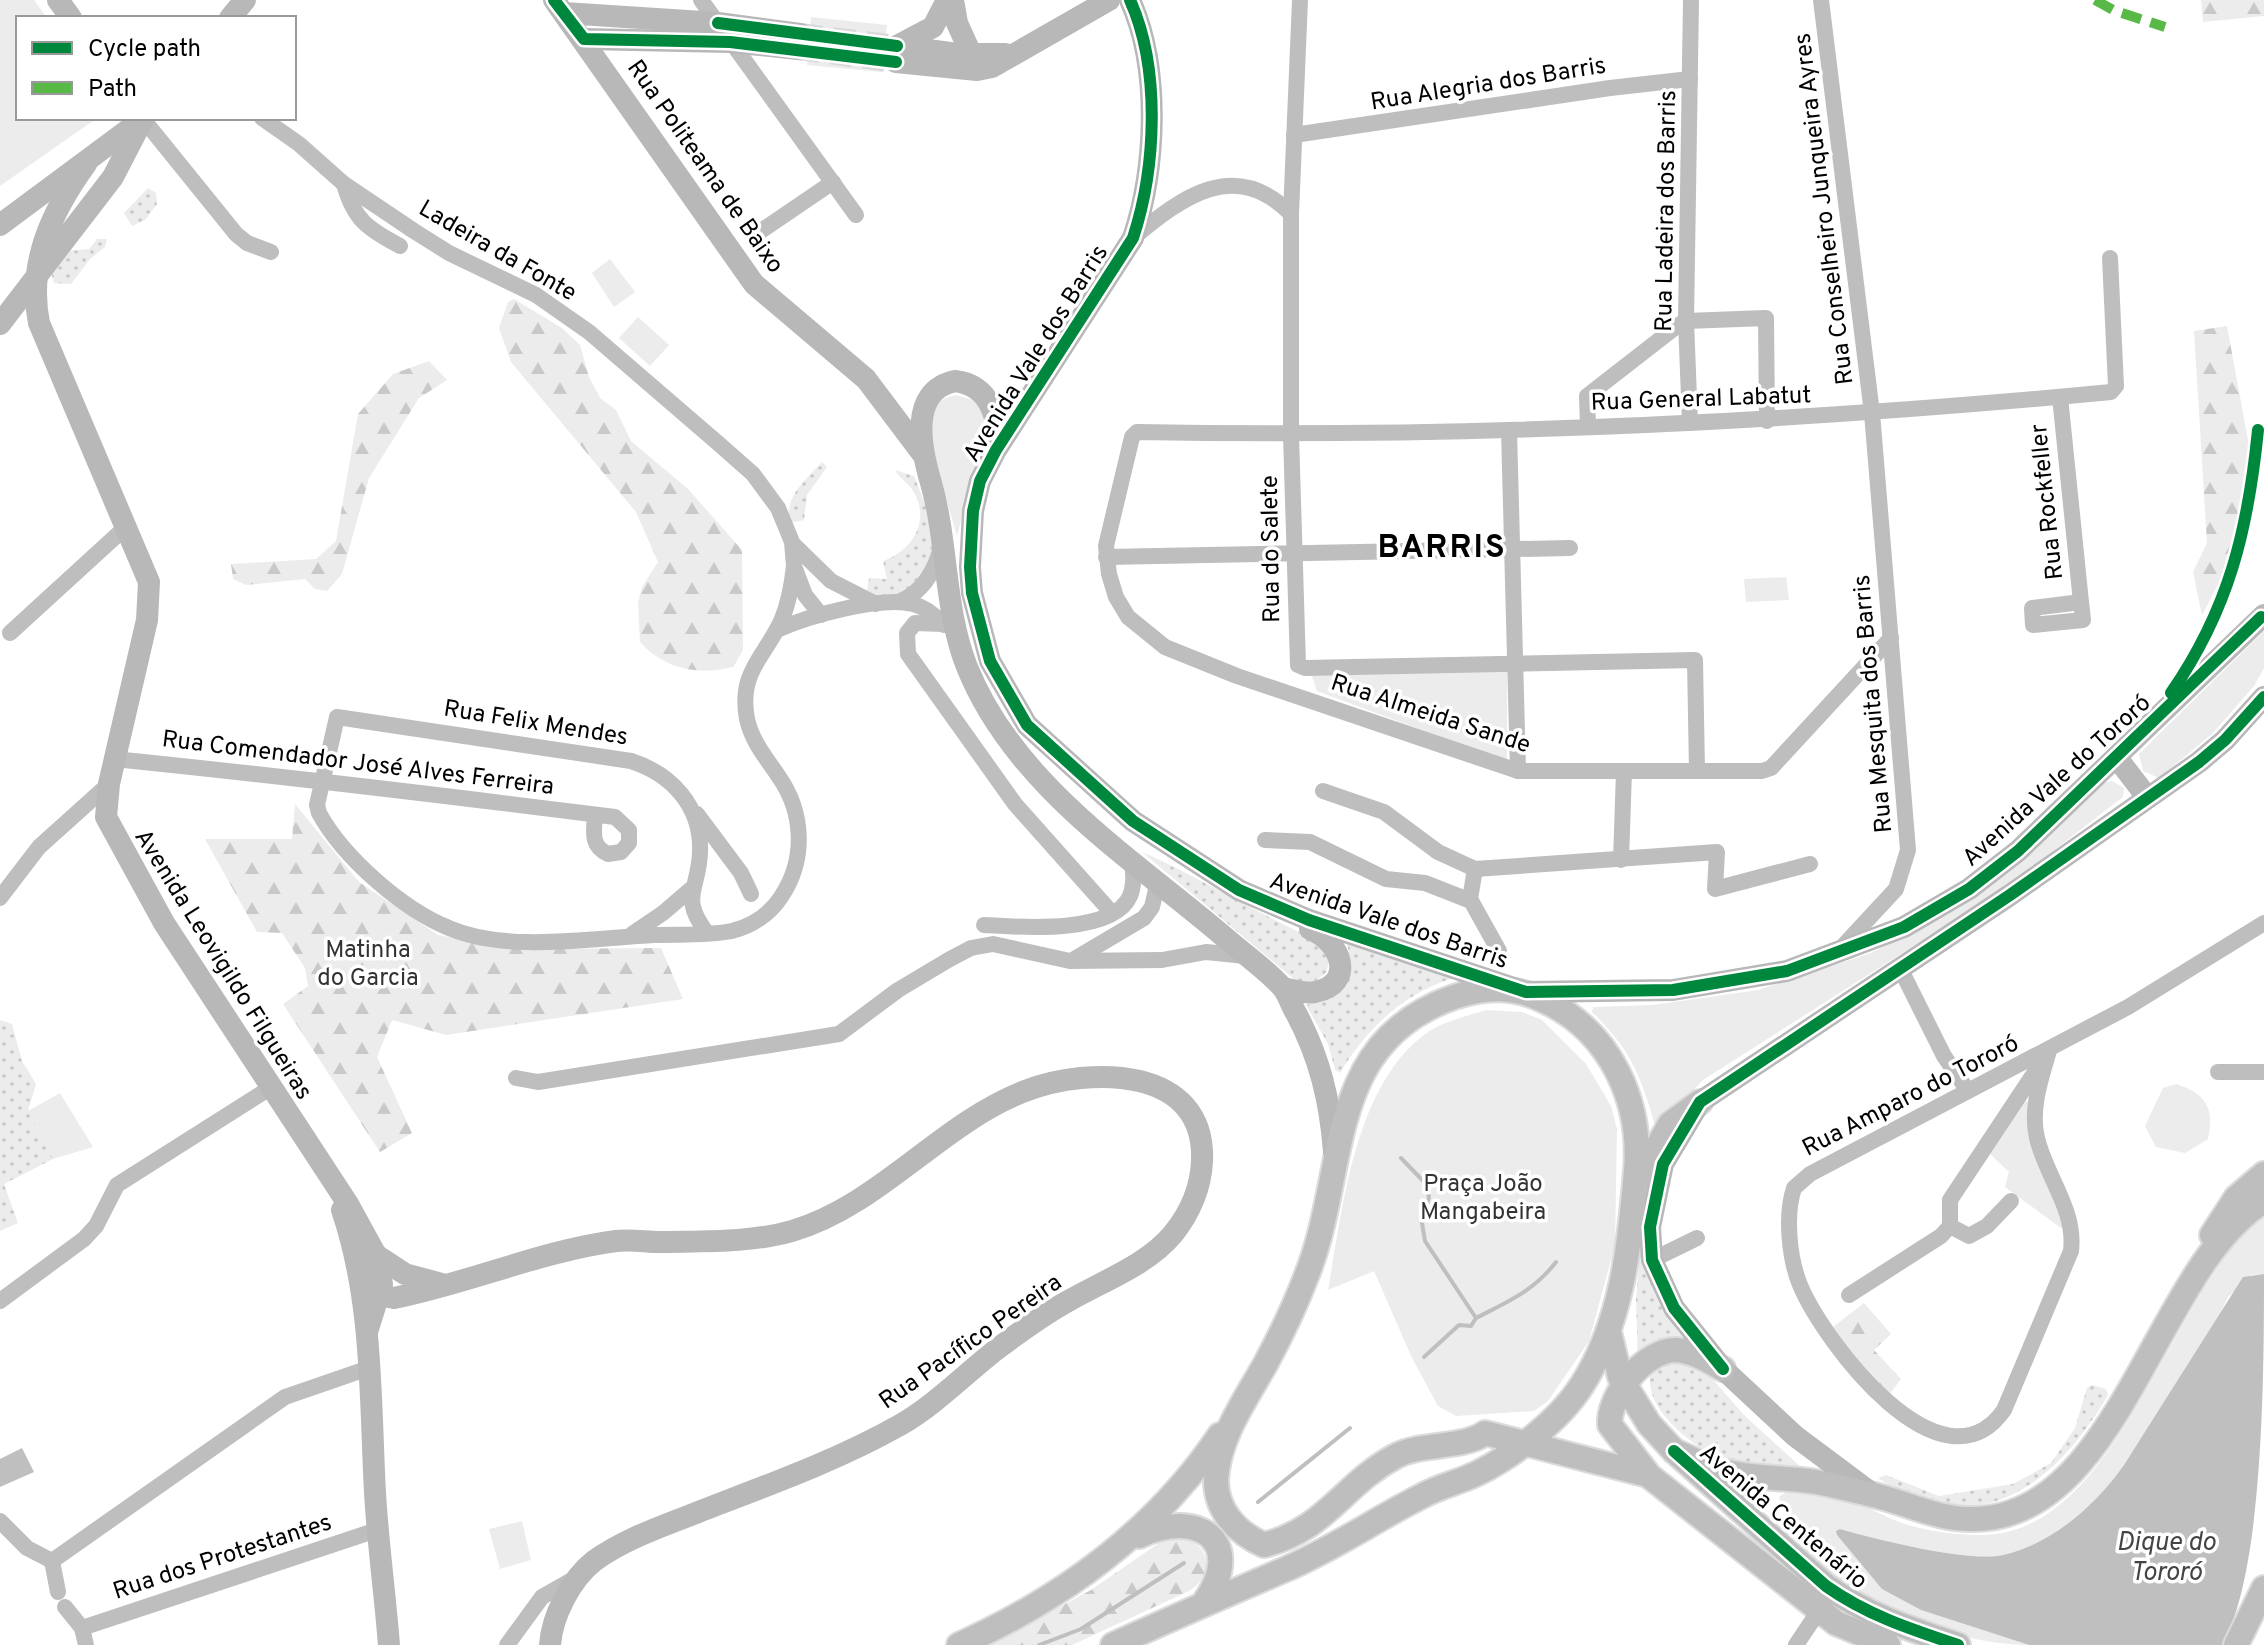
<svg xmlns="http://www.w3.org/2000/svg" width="2264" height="1645" viewBox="0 0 2264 1645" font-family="Overpass,sans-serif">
<defs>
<pattern id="grass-dots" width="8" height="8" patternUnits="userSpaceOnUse" patternTransform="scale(2)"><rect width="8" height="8" fill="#ececec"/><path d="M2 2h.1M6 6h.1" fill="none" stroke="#c9c9c9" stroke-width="1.8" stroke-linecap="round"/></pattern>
<pattern id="forest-firs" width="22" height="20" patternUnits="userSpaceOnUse" patternTransform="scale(2)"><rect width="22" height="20" fill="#ececec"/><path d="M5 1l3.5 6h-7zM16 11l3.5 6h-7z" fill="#c9c9c9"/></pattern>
</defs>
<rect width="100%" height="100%" fill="#fff"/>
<g fill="url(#grass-dots)">
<path d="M148 188 156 193 157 204 145 220 132 226 124 213Z"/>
<path d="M97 239H107L105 247 90 259 71 284 54 283 51 273 65 251 89 249Z"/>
<path d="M822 462 827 467 807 495 804 520 790 523C784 496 805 481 822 462Z"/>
<path d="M895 470 914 476C923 500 941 533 932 561 927 573 913 585 905 596L866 599 869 578 887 579 883 561C911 551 930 523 915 494 910 484 898 477 895 470Z"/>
<path d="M1142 852C1203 879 1259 915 1321 942L1329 961 1326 973 1312 983 1295 980Z"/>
<path d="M1347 939 1453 978C1403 994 1367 1028 1340 1073L1335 1070 1328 1044 1306 1005 1335 995 1350 966Z"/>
<path d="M0 1020 12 1024 22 1061 36 1084 28 1111 53 1159 4 1184 18 1223 0 1231Z"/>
<path d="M1640 1252 1661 1303 1685 1339 1659 1340 1638 1359 1636 1299Z"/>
<path d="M1674 1358 1701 1366 1744 1415 1803 1469C1785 1469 1764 1472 1746 1468 1711 1462 1640 1413 1651 1372Z"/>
<path d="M2092 1385 2106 1389 2108 1395C2069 1463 2003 1531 1916 1499 1903 1495 1890 1485 1878 1478L1886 1475 1939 1496 2013 1484 2051 1463 2075 1428 2087 1388Z"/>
</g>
<g fill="url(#forest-firs)">
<path d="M2201 0H2264V16L2203 22Z"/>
<path d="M514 299 562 328 580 345 589 377 600 398 616 410 631 441 688 489 742 550 743 650 733 667C699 676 664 669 640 642L638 603 642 587 658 562 636 512 511 362 499 328 508 302Z"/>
<path d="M2227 326 2252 462 2223 575 2202 615 2193 572 2207 543 2194 331Z"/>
<path d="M429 361 447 380 419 398 369 478 342 574 327 591 315 589 305 579 246 585 233 579 231 564 316 559 336 541 358 414 393 374Z"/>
<path d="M295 804 359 882 438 935 518 949 661 948 683 999 446 1035 392 1020 377 1057 412 1133 380 1152 283 1004 308 986 305 968 282 933 257 932 205 839H292Z"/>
<path d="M1864 1303 1891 1334 1874 1350 1901 1379 1889 1395 1859 1365 1833 1327Z"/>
<path d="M1174 1537 1189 1538C1213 1553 1212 1577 1189 1591L1072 1645H989L1091 1590 1162 1541Z"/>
</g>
<g fill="#ececec">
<path d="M0 0H34L47 18H18V118H97L0 186Z"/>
<path d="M811 17 887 25 882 72 807 65Z"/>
<path d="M610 259 635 292 614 307 592 273Z"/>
<path d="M638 317 669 345 650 366 619 338Z"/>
<path d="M956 395 976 401 987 422 957 536C950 509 924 437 932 413 936 402 945 397 956 395Z"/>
<path d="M1786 577 1789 600 1746 602 1744 579Z"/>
<path d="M2264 631V668L2254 686 2212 734 2159 778 2143 771 2139 754Z"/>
<path d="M1507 665V762L1317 691 1311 673Z"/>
<path d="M2112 781 2124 788 2123 797 2036 864 1951 922 1703 1080 1659 1127 1655 1125C1640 1074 1631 1050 1592 1012L1593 1007 1653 1005 1758 990 1871 953 1945 914 2104 783Z"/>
<path d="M1486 1010 1522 1012 1542 1020 1586 1064 1611 1106 1617 1129 1615 1245 1589 1341 1548 1401 1534 1411 1456 1416 1438 1406 1412 1358 1374 1271 1328 1290C1343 1208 1354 1084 1428 1032 1445 1021 1467 1016 1486 1010Z"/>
<path d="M2176 1084C2205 1093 2215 1108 2208 1139L2185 1153 2156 1147 2145 1126 2163 1088Z"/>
<path d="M60 1093 93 1147 53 1159 28 1111Z"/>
<path d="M2025 1100 2031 1104 2065 1223 2061 1228 2005 1187 2009 1172 1990 1154Z"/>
<path d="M2264 1215V1274L2251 1275 2228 1297 2215 1324 2124 1465C2096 1505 2052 1544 2003 1555 1970 1563 1875 1539 1840 1529L1837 1535 1883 1589 1921 1610 2029 1645C1959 1645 1868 1608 1815 1560 1797 1544 1787 1519 1779 1497L1786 1492C1807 1495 1831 1496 1852 1502 1869 1507 1885 1517 1902 1523 1925 1531 1956 1535 1980 1535 2119 1536 2168 1292 2264 1215Z"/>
<path d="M522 1521 531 1560 500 1569 489 1529Z"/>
</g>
<g fill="#bfbfbf">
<path d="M2264 1274C2264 1369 2264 1573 2222 1645H2029L1921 1610 1882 1589 1837 1535 1836 1531 1840 1529C1875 1539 1970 1563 2003 1555 2052 1544 2096 1505 2124 1465L2243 1277Z"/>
<path d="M22 1448 34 1472 0 1487V1459Z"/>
</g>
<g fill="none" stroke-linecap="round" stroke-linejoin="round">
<g stroke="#bfbfbf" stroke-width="4">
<path d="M1401 1158 1426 1184 1429 1197 1422 1223 1425 1241 1476 1318C1507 1302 1534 1291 1556 1262"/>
<path d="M1424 1357 1459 1325 1471 1326 1476 1318"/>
<path d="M1258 1502 1350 1428"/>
<path d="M1039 1645 1081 1629 1184 1563"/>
</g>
<g stroke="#d9d9d9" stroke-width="22" stroke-dasharray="22 11" stroke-linecap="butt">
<path d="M800 34 897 46"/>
<path d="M798 49 896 62"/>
</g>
<g stroke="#dbdbdb" stroke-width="28">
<g id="primary">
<path d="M1640 1178 1670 1124 1700 1102"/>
<path d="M2212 1235 2236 1198 2264 1174"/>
<path d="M1609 1332 1620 1377 1649 1424 1674 1451 1826 1586C1867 1615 1910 1629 1958 1645"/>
<path d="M1674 1451C1689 1457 1704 1466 1719 1470 1749 1479 1784 1477 1816 1482 1833 1485 1851 1490 1869 1494 1906 1502 1936 1520 1975 1519 2120 1517 2157 1265 2264 1201"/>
<path d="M1648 1474 1610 1425C1608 1396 1644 1350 1676 1350 1693 1351 1709 1361 1723 1369"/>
<path d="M1139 1536C1198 1508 1247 1542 1204 1603"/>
<path d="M959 1645C1063 1598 1156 1530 1220 1435"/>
<path d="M1113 1645C1170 1619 1228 1594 1286 1569 1333 1549 1376 1519 1422 1496 1440 1486 1460 1482 1478 1473 1514 1455 1560 1420 1582 1385 1622 1323 1630 1244 1636 1171 1642 1102 1611 1032 1545 1001 1515 986 1486 986 1454 997 1322 1043 1349 1171 1306 1277 1295 1306 1281 1335 1266 1363 1246 1399 1218 1437 1216 1480 1216 1511 1237 1533 1264 1545 1327 1529 1343 1484 1396 1456 1423 1442 1463 1449 1485 1433L1648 1475 1836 1623 1888 1645"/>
<path d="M2236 1645 2264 1588"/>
</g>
</g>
<g stroke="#bebebe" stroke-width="16">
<path d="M701 0 856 215"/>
<path d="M1300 0 1291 214V435L1298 665 1305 668 1695 660 1697 770"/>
<path d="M1821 0 1872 413 1908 850 1896 889 1845 944"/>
<path d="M262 118 299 144 344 184 414 231 449 253 536 295 589 332 719 444 753 474 778 508 792 542 794 566 805 595 821 615"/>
<path d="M143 119 236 234 247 243 271 252"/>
<path d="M1294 135 1610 88 1690 79"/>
<path d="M344 184C354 220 368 229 400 246"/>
<path d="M761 231 833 182"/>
<path d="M1133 238C1182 197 1235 157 1291 214"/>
<path d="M2060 397 2081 602 2032 608 2033 625 2083 620 2081 602"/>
<path d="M1690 423 1686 321 1691 0"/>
<path d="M1588 426 1587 396 1677 326 1686 321 1766 318 1767 421"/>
<path d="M1509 430 1518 771"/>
<path d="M793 544 831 581 876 604"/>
<path d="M1106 557 1570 548"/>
<path d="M899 602C923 592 935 571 941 547"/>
<path d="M943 624 915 623 907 633 908 654 1015 804 1112 913"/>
<path d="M777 630C808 616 880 596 913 604 925 607 936 616 944 625"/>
<path d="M10 633 127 526"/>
<path d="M1891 638 1771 768 1762 771H1518L1237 676 1165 647 1128 617 1116 597 1109 574 1106 546 1132 437 1137 432C1463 438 1787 423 2111 392L2116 386 2110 258"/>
<path d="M114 759C282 776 448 796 615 817L629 830V843L621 852 608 854C590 846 594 831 595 815"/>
<path d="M1323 791 1384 812 1438 852 1475 869 1717 852 1715 889 1810 864"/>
<path d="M697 814 741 873 751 894"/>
<path d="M1265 840 1310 842 1386 879 1425 883 1471 901"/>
<path d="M1621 860 1624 771"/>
<path d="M1475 869 1470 899 1499 951"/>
<path d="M0 898 39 847 109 784"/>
<path d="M984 925C1018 927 1113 935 1130 896 1135 884 1133 872 1132 859"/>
<path d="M707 933C679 897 699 890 700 852 702 807 672 774 631 761L337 717 317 805 319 813C343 857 402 909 449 928 507 953 592 938 654 935 679 934 708 936 732 931 752 926 770 914 781 897 806 860 804 813 779 777 767 759 752 742 747 719 738 671 766 656 782 619 789 602 792 584 794 566"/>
<path d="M632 934 663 913 691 889"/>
<path d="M1073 960 1144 918 1152 907 1158 881"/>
<path d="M1900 968 1944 1056 1968 1091"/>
<path d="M2049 1051C2041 1078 2030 1109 2037 1138 2046 1177 2076 1209 2071 1251L2004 1410C1942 1498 1824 1342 1800 1285 1789 1258 1785 1215 1794 1188L1810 1174 2128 1007 2264 923"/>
<path d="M2218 1072H2264"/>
<path d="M516 1078 538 1082 839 1034 898 990 950 959 971 948 993 944 1070 961 1162 960 1206 952 1246 956"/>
<path d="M1950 1226 1969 1236 1987 1226 2011 1201"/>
<path d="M1652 1260 1697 1238"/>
<path d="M1849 1295 1941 1236 1950 1226V1200L2037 1069"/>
<path d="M0 1301 84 1239 96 1226 117 1185 270 1088"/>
<path d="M0 1521 27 1548 52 1561 58 1592"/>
<path d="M52 1561 285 1397 369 1368"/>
<path d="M65 1607 82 1628 86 1645"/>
<path d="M82 1628 377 1530"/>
<path d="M507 1645 542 1597 579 1576"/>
<path d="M1796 1645 1820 1609"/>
</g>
<g stroke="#b8b8b8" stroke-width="22">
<path d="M58 0 71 18"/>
<path d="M554 0 754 284 866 379 921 452"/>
<path d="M953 0 957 23 976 65"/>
<path d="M1130 0C1161 69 1156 168 1133 238L996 450 980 481 973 511 970 567 972 593 990 661 1027 725 1133 821 1239 890 1309 920 1526 992 1673 990 1787 971 1904 927 1969 889 2018 851 2264 615"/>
<path d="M564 13 718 23 800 34"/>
<path d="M230 18 245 0"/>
<path d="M584 39 730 42 798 49"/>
<path d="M899 45 933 27 947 0"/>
<path d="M897 46 958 54H1005"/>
<path d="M896 62 977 70 992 67 1109 0"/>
<path d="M86 164C52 211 27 263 39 323L149 582 147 620 109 784 106 817 164 923 348 1204 376 1255 382 1284 367 1332"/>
<path d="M0 225 140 121"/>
<path d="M0 324 113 177 143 119"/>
<path d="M996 447C1000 417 989 385 955 381 908 391 921 449 931 483 948 542 944 610 967 667 1014 784 1130 857 1222 935 1241 952 1265 968 1282 987 1288 994 1291 1005 1296 1013 1320 1058 1330 1101 1334 1151"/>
<path d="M2117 758 2147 797"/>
<path d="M1283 988C1293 990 1306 994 1315 992 1356 984 1342 942 1310 929"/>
<path d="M342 1210C373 1301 370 1398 375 1493 378 1544 385 1594 389 1645"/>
<path d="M376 1255 405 1274 442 1284"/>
<path d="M362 1292 394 1298C469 1283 541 1251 616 1241 631 1239 646 1242 660 1242 703 1241 750 1243 792 1231 880 1205 940 1124 1025 1091 1090 1066 1206 1066 1202 1161 1201 1187 1190 1213 1173 1234 1147 1265 1105 1280 1070 1300 1044 1314 1021 1331 997 1349 965 1374 935 1405 900 1425 840 1459 771 1484 706 1509 669 1524 627 1537 594 1561 571 1579 552 1616 550 1645"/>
<path d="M1874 1495 1795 1436 1723 1369 1674 1308 1652 1260 1650 1227 1663 1164 1700 1102 2010 895 2199 762 2225 740 2264 697"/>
</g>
<use href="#primary" stroke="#bebebe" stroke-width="24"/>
<path stroke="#58b947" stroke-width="10" stroke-dasharray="20 10" stroke-linecap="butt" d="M2095 0 2113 10 2165 27"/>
<g stroke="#fff" stroke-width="17">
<g id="cycleway">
<path d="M554 0 584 39 730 42 896 62"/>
<path d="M1130 0C1161 69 1156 168 1133 238L996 450 980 481 973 511 970 567 972 593 990 661 1027 725 1133 821 1239 890 1309 920 1526 992 1673 990 1787 971 1904 927 1969 889 2018 851 2261 617"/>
<path d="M718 23 897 46"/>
<path d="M2171 693C2229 609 2248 530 2258 430"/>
<path d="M1723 1369 1674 1308 1652 1260 1650 1227 1663 1164 1700 1102 2010 895 2199 762 2225 740 2264 697"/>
<path d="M1674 1451 1826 1586C1867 1615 1910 1629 1958 1645"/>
</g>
</g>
<use href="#cycleway" stroke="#00873e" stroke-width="12"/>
</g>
<g text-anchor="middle" stroke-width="7" stroke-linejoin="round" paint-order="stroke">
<g font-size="24" fill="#000" stroke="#fff">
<text transform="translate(1488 83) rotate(-9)" y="8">Rua Alegria dos Barris</text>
<text transform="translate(706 166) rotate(55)" y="8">Rua Politeama de Baixo</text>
<text transform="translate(1823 209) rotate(-97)" y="8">Rua Conselheiro Junqueira Ayres</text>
<text transform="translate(1665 211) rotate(-89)" y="8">Rua Ladeira dos Barris</text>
<text transform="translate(498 250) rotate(30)" y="8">Ladeira da Fonte</text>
<text transform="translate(1035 353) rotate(-58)" y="8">Avenida Vale dos Barris</text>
<text transform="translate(1701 398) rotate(-2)" y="8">Rua General Labatut</text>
<text transform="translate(2046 502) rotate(-96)" y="8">Rua Rockfeller</text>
<text transform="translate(1270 549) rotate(-91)" y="8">Rua do Salete</text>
<text transform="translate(1872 704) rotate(-95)" y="8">Rua Mesquita dos Barris</text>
<text transform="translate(1431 713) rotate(18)" y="8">Rua Almeida Sande</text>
<text transform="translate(536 722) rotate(9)" y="8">Rua Felix Mendes</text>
<text transform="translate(358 762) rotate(7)" y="8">Rua Comendador José Alves Ferreira</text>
<text transform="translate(2056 780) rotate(-42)" y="8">Avenida Vale do Tororó</text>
<text transform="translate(1389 920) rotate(19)" y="8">Avenida Vale dos Barris</text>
<text transform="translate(224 964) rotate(58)" y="8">Avenida Leovigildo Filgueiras</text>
<text transform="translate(1910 1095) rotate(-27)" y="8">Rua Amparo do Tororó</text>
<text transform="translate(970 1341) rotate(-35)" y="8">Rua Pacífico Pereira</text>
<text transform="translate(1784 1516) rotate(40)" y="8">Avenida Centenário</text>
<text transform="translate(222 1556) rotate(-18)" y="8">Rua dos Protestantes</text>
</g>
<g font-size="24" fill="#333" stroke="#fff">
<text x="368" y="957">Matinha<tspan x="368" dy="28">do Garcia</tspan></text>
<text x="1483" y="1191">Praça João<tspan x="1483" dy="28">Mangabeira</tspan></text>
</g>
<g font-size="26" font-style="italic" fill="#444" stroke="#fff">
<text x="2166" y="1550">Dique do<tspan x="2166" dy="30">Tororó</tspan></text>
</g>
<g font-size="32" font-weight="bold" letter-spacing="2" fill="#000" stroke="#fff">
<text x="1442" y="557">BARRIS</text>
</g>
</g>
<rect x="16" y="16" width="280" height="104" fill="#ffffff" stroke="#999999" stroke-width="2"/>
<rect x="32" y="42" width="40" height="12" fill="#00873e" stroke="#999999" stroke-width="2"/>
<text x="88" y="56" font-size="24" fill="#000000">Cycle path</text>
<rect x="32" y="82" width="40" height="12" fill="#58b947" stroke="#999999" stroke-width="2"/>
<text x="88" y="96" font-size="24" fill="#000000">Path</text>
</svg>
